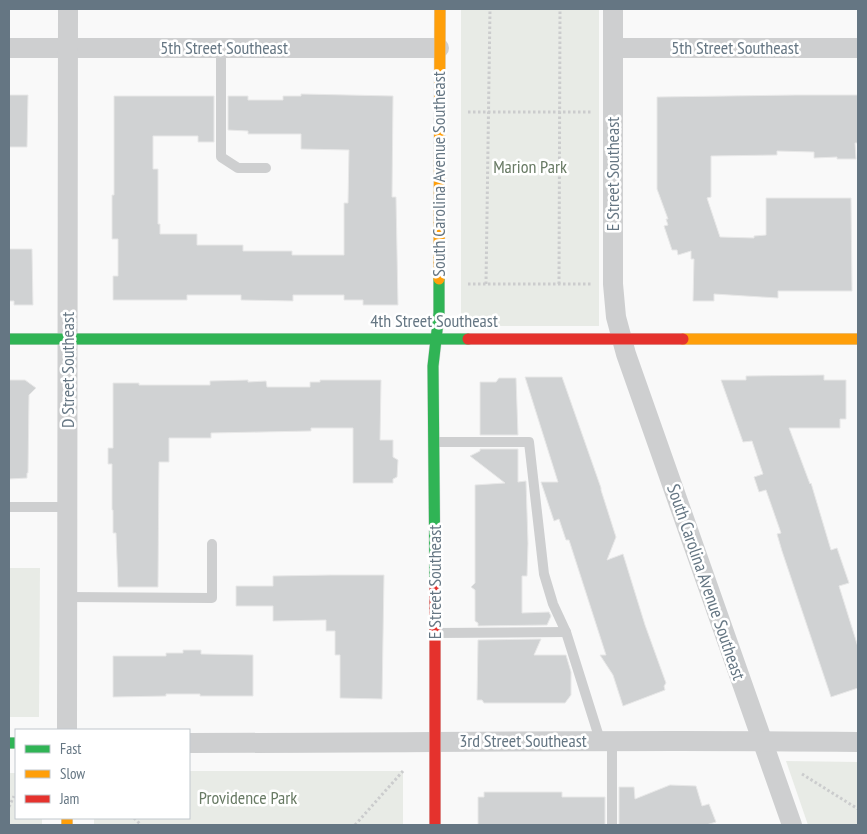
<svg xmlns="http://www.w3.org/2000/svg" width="867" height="834" viewBox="0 0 867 834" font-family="'PT Sans Narrow',sans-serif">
<rect width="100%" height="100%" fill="#f9f9f9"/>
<g fill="#e8ebe6">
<rect x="461" y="9" width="138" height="317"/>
<path d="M9 568H40L39 717H9Z"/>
<path d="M786 761 858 762V825H808Z"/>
<path d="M189 771H403V825H94V818H189Z"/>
<path d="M9 773H16V818H42V825H9Z"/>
</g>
<g fill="#d0d2d3" stroke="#e8e8e8">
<path d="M301 94 393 96 392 197H396L398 305H363V300H344V295H293V301L241 300V295H187V300H113V276H118V239H112V195H114V96H214V142H198V136H153V169H158V224H160V234H197V245H243V251H292V255H344V203H348L349 150 301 149V134H248V131L228 130V96H248V100H283V96H301Z"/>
<path d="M9 95H28L27 147H9Z"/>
<path d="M796 95H858V143H855L856 159H837V157L814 158V152L777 151V155L711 156V197L707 198 720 237 754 238V236L766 235V198H851L852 291H778V298L714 294V301H693L694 259H691V251L678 255 677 250H672L664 226 668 225 666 219H668L657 189V97Z"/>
<path d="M9 249H32L33 305H14V301H9Z"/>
<path d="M824 375V380H846V419H840V428H789L810 484 811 483 831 550 837 548 849 583 839 586 858 647V688L831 697 782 551 777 534 781 533 766 490 759 492 754 477 763 474 752 441 743 442 721 380H746V376Z"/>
<path d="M525 377H562L601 488V490L616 537 607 560 623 554 645 625 666 683 664 686 665 690 623 706 613 675 600 655H606L569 540H566L559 519 554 521 541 482H558Z"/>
<path d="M499 378H516L518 435H480V382H496Z"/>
<path d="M9 380H25L36 388 29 395 28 473H27V478L9 479Z"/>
<path d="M248 380V382L266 381 267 387H310V382H320V380H381L380 440H393V457L398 460 397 477 393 479V483H353V428H311V431L211 433V438H169V462H159L158 587H118L116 533H113V510H112V464H108V448H113V383H139V385H210V381Z"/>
<path d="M480 449H518V482L526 481 528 543 527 576H522V613L549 612 551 616 547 625 478 626V623L475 621V590L471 587 475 583V485L505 483 470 456 480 451Z"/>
<path d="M331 575H384L382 699 340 698V655H335V631H326V620L273 621V606H236V586H273V576Z"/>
<path d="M541 639 534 655H566L571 672V695L565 703H484L482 700H477L478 640Z"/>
<path d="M183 650H201V654L253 655V696H200V694H166V696L113 697V656H166V653H183Z"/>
<path d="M670 785 696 786 702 806 709 804 716 822 706 825H619V787H634L635 799Z"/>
<path d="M484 792H562V797H605V825H478V797H484Z"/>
</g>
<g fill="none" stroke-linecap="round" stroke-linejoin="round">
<g stroke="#d5d6d7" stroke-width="12">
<g id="fast">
<path d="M9 339H468"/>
<path d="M435 583 433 366 439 313V279"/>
<path d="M9 743H16"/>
</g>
</g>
<g stroke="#d5d6d7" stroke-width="12">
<g id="slow">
<path d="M439 279 440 9"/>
<path d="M683 339H858"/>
<path d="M67 818V825"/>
</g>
</g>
<g stroke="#d5d6d7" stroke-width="12">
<g id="jam">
<path d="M468 339H683"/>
<path d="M435 583V825"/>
</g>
</g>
<g stroke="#cbcccd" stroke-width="3" stroke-dasharray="2.5 2.5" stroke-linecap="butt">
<path d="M468 112H592"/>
<path d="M468 284H592"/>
<path d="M486 284 490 9"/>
<path d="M559 284 560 9"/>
<path d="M802 774 858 809"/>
<path d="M9 807 14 796"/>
<path d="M134 818 141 825"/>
<path d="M355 825 403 771"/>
</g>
<g stroke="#cecfd0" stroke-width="10">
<path d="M221 48V157L238 168H266"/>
<path d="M434 442H529L544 574 553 604 566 632 600 740"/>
<path d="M9 507H68"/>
<path d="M67 597 212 598V544"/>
<path d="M436 633 566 632"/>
<path d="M612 825V740"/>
</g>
<g stroke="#cecfd0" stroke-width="20">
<path d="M613 9V284L616 317 626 354 792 825"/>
<path d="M9 48H439"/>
<path d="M613 48H858"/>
<path d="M67 730 68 9"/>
<path d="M189 743C412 743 635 739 858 742"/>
</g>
<use href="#fast" stroke="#30b455" stroke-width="11"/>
<use href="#slow" stroke="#ff9f0a" stroke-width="11"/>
<use href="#jam" stroke="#e5322d" stroke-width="11"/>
</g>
<g text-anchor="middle" stroke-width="5" stroke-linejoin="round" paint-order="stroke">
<g font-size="18" fill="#657683" stroke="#fff">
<text x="224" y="54">5th Street Southeast</text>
<text x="735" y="54">5th Street Southeast</text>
<text transform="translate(439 174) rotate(-90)" y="6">South Carolina Avenue Southeast</text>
<text transform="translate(613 174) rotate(-90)" y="6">E Street Southeast</text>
<text x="434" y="327">4th Street Southeast</text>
<text transform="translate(68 370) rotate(-90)" y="6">D Street Southeast</text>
<text transform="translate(435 582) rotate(-90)" y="6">E Street Southeast</text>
<text transform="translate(706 582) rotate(71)" y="6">South Carolina Avenue Southeast</text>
<text x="523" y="747">3rd Street Southeast</text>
</g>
<g font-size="18" fill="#687a64" stroke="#fff">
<text x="530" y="173">Marion Park</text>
<text x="248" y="804">Providence Park</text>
</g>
</g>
<rect width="867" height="834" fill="none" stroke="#657683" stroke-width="20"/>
<rect x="15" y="729" width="175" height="90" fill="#ffffff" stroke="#c1c8cd"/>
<rect x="25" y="745" width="25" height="8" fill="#30b455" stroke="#c1c8cd"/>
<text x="60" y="754" font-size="15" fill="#657683">Fast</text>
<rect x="25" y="770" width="25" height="8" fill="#ff9f0a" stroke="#c1c8cd"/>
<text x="60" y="779" font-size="15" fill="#657683">Slow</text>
<rect x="25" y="795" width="25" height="8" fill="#e5322d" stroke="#c1c8cd"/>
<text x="60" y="804" font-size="15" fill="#657683">Jam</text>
</svg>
